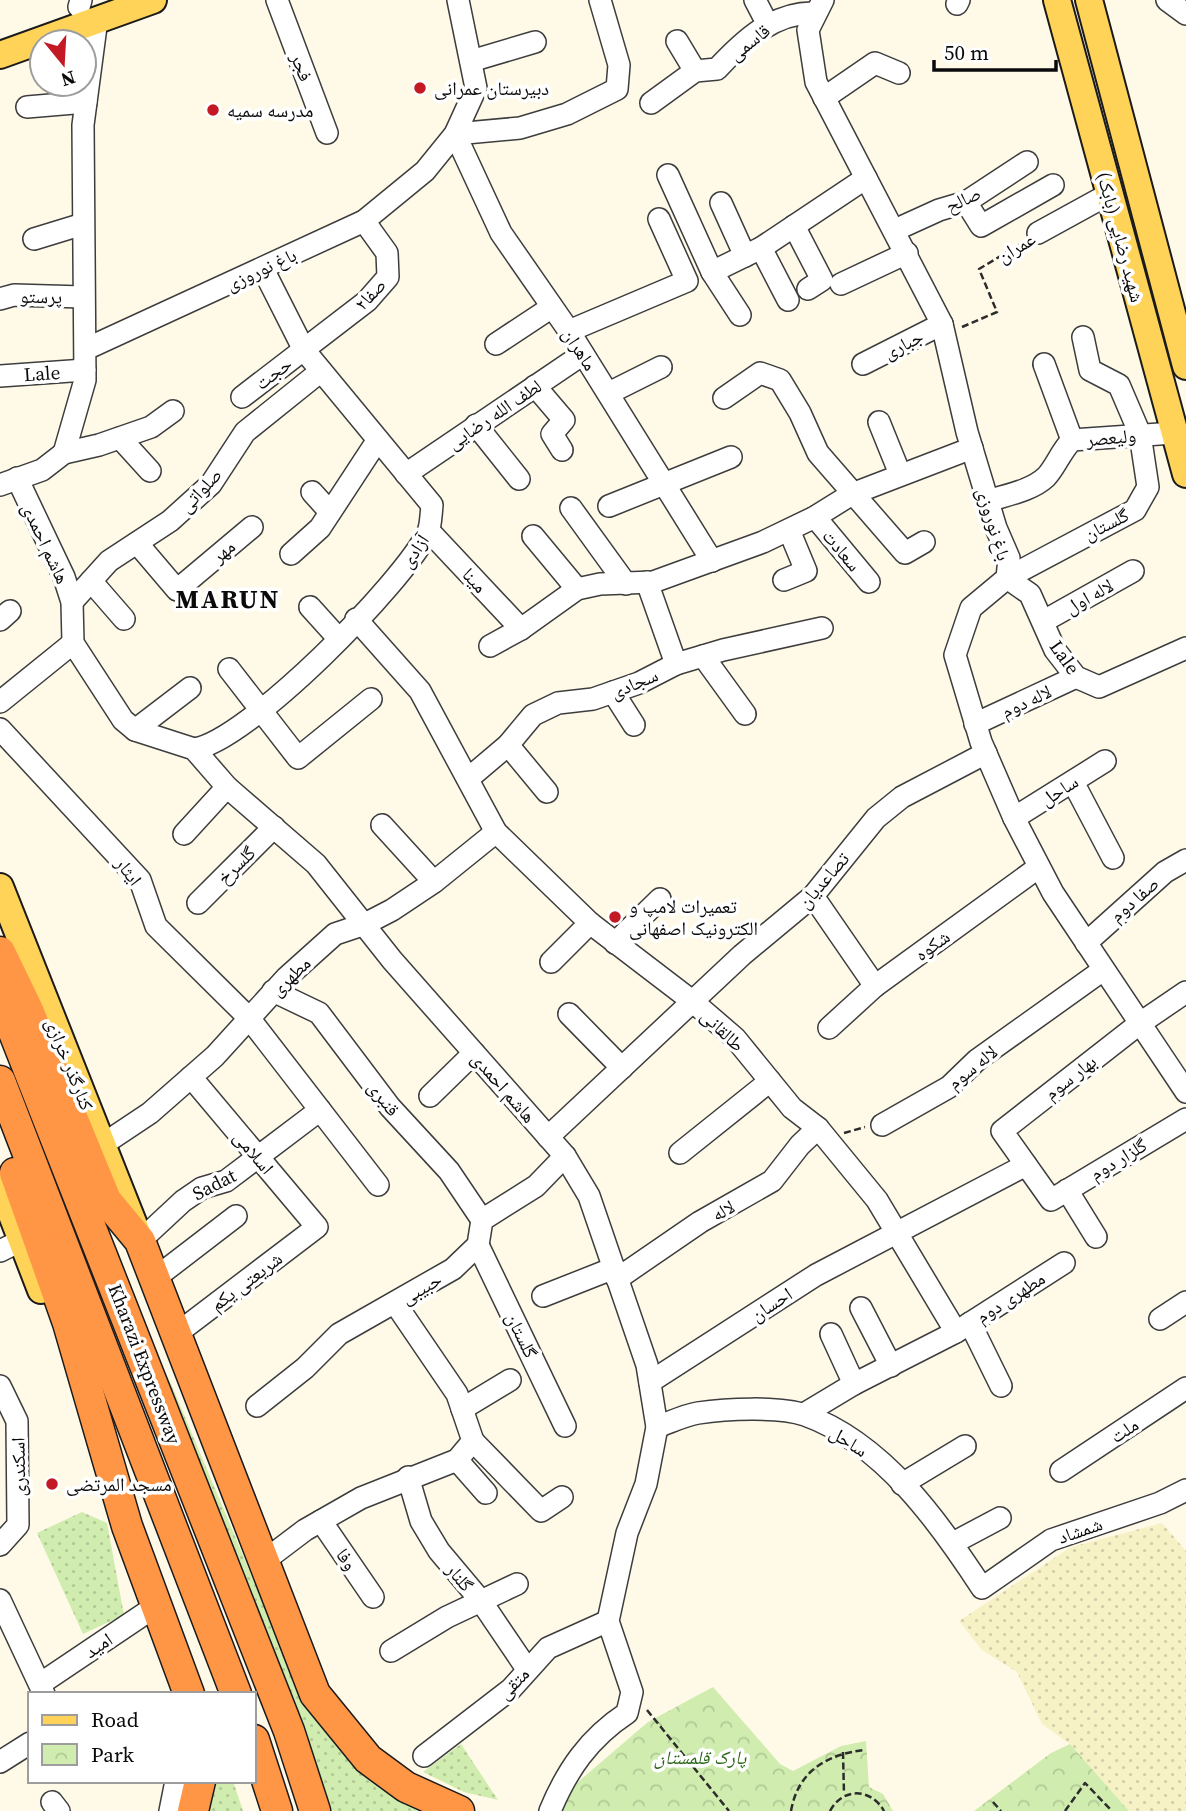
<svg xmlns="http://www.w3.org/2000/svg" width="1186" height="1811" viewBox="0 0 1186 1811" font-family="'Source Serif 4','Noto Naskh Arabic',serif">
<defs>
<pattern id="farmland-dots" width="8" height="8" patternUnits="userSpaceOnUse" patternTransform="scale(1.75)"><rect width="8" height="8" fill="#f7f1c6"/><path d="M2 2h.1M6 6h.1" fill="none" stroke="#d2cda9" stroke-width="1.8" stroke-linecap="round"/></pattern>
<pattern id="grass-dots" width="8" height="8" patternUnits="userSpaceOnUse" patternTransform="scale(1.75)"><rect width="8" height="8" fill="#d0ecaf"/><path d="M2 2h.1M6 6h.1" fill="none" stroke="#b1c995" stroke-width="1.8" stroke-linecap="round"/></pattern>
<pattern id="park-crowns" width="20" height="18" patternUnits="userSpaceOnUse" patternTransform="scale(1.75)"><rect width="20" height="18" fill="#d0ecaf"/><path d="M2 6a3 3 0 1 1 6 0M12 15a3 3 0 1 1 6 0" fill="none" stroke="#b1c995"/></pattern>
</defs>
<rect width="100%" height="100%" fill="#fffae8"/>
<path fill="url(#farmland-dots)" d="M1162 1523 1186 1551V1811H1129L1070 1744 1042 1724 1017 1672 982 1650 959 1621 1071 1547Z"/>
<g fill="url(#grass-dots)">
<path d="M113 1266 172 1386 304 1701C333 1747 369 1786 418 1811H325Z"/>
<path d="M82 1512 107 1523 124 1615 83 1634 37 1533Z"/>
<path d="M461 1744 498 1800 464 1792 423 1772Z"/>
<path d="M207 1781H233L243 1811H202Z"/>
</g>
<g fill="url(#park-crowns)">
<path d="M713 1687 780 1764 793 1771 841 1746 866 1741 869 1787 883 1794 893 1811H544L648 1722Z"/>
<path d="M1070 1744 1129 1811H974L1051 1753Z"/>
</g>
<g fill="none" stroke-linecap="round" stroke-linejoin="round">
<g stroke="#3d3d3d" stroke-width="24">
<g id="minor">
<path d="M277 0 327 133"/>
<path d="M600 0 619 65 617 89 567 114 520 128 455 134 501 233 569 331 712 561"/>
<path d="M755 0 768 25"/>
<path d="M823 0 808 30 816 82 942 324 967 432 996 528 1009 558 1007 578 971 608 955 655 981 742 1014 818 1053 893 1186 1092"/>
<path d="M1167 0 1186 14"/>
<path d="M957 4 959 0"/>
<path d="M79 7 81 0"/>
<path d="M677 41 695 71"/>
<path d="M471 61 535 42"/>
<path d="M824 98 875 63 899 73"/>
<path d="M651 103 695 71 717 69C744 40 775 11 816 13"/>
<path d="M27 107 86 102"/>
<path d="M668 175 712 272 740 315"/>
<path d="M966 202 981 226 1053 185"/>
<path d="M721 203 745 256"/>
<path d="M794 226 822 280 808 289"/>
<path d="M895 230 939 210 966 202 1027 162"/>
<path d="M1038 233 1109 194"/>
<path d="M34 239 83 224"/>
<path d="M761 248 788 300"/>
<path d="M712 272 761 248 866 178"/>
<path d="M841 284 907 253"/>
<path d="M0 299 14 295 83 297"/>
<path d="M569 331 687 281 659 219"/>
<path d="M1083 337 1090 370 1119 385 1140 434 1148 487 1135 510 1007 578 1030 594 1055 650 1076 677 1099 687 1186 648"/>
<path d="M496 344 552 307"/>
<path d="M86 349 364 221 425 171 455 134 476 88 458 0"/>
<path d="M863 364 942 324"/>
<path d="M1044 364 1072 440"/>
<path d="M0 376 85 370"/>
<path d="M535 386 564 420 552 434 562 450"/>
<path d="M609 393 661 367"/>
<path d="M242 397 367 301 388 277 387 253 364 221"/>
<path d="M724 398 760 373 780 380 800 413 818 453 905 553 924 542"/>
<path d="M879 422 900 474"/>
<path d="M476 425 519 479"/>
<path d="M120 438 150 471"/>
<path d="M64 453 85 380 83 125 97 19"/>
<path d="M406 474 583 354"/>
<path d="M17 478 64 577 72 602 73 643 123 720 135 730 194 749 227 787 316 864 392 960 565 1156 589 1196 647 1365 657 1427 646 1484 627 1533 608 1621 632 1692 627 1713C589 1738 567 1770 550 1811"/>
<path d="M0 485 42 470 64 453 99 445 151 427 173 411"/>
<path d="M312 492 330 512"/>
<path d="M988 501C1006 495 1031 491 1046 477 1055 468 1061 451 1072 440L1174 433"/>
<path d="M609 506 731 457"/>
<path d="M571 508 626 584"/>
<path d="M815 517 869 582"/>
<path d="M429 531 521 629"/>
<path d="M533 536 577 589"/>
<path d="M137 543 177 590 252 527"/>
<path d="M291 554 320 528 377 441"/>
<path d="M784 580 806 571 789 530"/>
<path d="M91 581 124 619"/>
<path d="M647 582 676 664"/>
<path d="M72 602 109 561 170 521 211 484 245 432 321 371"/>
<path d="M310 607 338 638"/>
<path d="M356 619 420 691 496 832 590 923 692 1001 735 1038 792 1108 818 1128 877 1200 956 1332"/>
<path d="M0 620 10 611"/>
<path d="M1044 621 1133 571"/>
<path d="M490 646 521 629 577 589 600 584 653 582 763 542 815 517 852 494 972 448"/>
<path d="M703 656 745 714"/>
<path d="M229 669 298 758 371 699"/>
<path d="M613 692 634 725"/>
<path d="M0 702 73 643"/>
<path d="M975 724 1076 677"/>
<path d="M0 729 140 880 156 926 249 1018 378 1185"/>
<path d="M135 730 190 688"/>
<path d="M508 745 547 792"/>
<path d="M194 749C247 742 404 582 428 532 431 525 431 514 432 505L304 350 263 269"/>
<path d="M469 778 508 745 533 715 558 703 593 699 639 683 676 664 723 650 822 628"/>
<path d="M1073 782 1113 858"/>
<path d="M1014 818 1105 761"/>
<path d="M382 825 434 882"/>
<path d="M184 834 227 787"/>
<path d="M813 896 875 986"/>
<path d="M198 903 274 827"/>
<path d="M615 943 660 899"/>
<path d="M1086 943 1165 872 1186 860"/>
<path d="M551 962 590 923"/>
<path d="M273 991 319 1013 390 1107 449 1171 482 1220"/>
<path d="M1186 992 1139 1024 1002 1131 1051 1200 1186 1119"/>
<path d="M569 1014 622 1068"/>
<path d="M829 1028 875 986 1039 867"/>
<path d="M430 1096 474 1053"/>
<path d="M882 1125 949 1087 977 1060 1103 970"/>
<path d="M548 1137 742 955 813 896 876 818 902 797 986 753"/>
<path d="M102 1145 150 1113 215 1056 286 978 335 934 365 924 392 910 434 882 496 832"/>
<path d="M680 1153 770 1081"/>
<path d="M1067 1190 1096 1237"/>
<path d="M140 1241 183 1201 202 1188 226 1181 320 1110"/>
<path d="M478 1245 565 1426"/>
<path d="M0 1251 22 1240"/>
<path d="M154 1279 236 1216"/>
<path d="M617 1279 700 1222 772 1181 800 1145 818 1128"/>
<path d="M543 1296 614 1268"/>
<path d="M861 1308 891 1366"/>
<path d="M1160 1319 1186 1302"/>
<path d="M970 1323 1001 1386"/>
<path d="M831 1334 854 1384"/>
<path d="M175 1335 317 1227 191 1077"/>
<path d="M650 1382 816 1275 1026 1165"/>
<path d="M0 1386 17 1421 18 1525 0 1545"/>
<path d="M257 1406 305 1368 339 1334 453 1269 478 1245 482 1220 536 1186 565 1156"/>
<path d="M462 1409 510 1380"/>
<path d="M804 1414 854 1384 956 1332 1064 1263"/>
<path d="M657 1427C671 1422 685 1415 698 1413 725 1409 779 1406 805 1415 883 1443 939 1522 982 1588L1051 1540 1160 1503 1186 1490"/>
<path d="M473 1441 541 1511 562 1497"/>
<path d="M457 1460 486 1493"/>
<path d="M1061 1471 1186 1388"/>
<path d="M408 1477 421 1521 439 1551 481 1601 527 1669"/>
<path d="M902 1484 965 1446"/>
<path d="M321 1521 373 1597"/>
<path d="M953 1543 1000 1518"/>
<path d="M264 1561 305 1530 361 1498 457 1460 473 1441 457 1394 395 1303"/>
<path d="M0 1600 44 1694"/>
<path d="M391 1651 447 1617 517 1584"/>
<path d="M40 1684 156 1606"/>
<path d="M424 1756 511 1689 548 1648 608 1621"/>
<path d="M0 1762 30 1743"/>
<path d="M52 1802 59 1811"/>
<path d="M170 1811 176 1781"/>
</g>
</g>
<g stroke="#1b1b1b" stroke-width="30">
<g id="major">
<path d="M1057 0 1186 474"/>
<path d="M1089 0 1186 366"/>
<path d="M0 55 153 0"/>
<path d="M0 887 136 1230"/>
<path d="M0 1184 41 1290"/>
</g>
</g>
<g stroke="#1b1b1b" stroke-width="33">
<g id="highway">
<path d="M0 952 28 1010 106 1200 140 1241 315 1694 368 1759 406 1787 459 1811"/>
<path d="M0 997 289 1731 315 1811"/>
<path d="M0 1081 236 1694"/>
<path d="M15 1173 68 1323 127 1526 189 1694"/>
<path d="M254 1740 277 1811"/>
<path d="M193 1811 200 1781"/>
</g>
</g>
<g stroke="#2c2c2c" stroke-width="2.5" stroke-dasharray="7 3.5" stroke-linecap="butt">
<path d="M962 327 997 312 979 269 1024 242"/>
<path d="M844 1133 865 1127"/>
<path d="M647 1710 729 1811"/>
<path d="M843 1752 844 1794"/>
<path d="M993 1802 1001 1811"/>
<path d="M791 1811C798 1771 827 1754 865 1750"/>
<path d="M830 1811C843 1787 871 1788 884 1811"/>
<path d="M1065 1811 1085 1783 1112 1811"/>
</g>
<use href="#minor" stroke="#fff" stroke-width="21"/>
<use href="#major" stroke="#ffd358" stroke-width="26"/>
<use href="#highway" stroke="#ff9646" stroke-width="30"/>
</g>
<g fill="#c31925" stroke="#fff" stroke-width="2.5">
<circle cx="420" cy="88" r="7"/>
<circle cx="213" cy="110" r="7"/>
<circle cx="615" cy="917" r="7"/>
<circle cx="52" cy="1484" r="7"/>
</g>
<g text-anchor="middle" stroke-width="7" stroke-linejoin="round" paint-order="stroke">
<g font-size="19" fill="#0a0a0a" stroke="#fff">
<text transform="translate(749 42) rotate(-38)" y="7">قاسمی</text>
<text transform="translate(302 67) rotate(69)" y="7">فجر</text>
<text transform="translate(963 199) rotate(-24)" y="7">صالح</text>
<text transform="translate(1121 237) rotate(75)" y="7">شهید رضایی (بابک)</text>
<text transform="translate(1016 247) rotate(-31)" y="7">عمران</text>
<text transform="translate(261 269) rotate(-25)" y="7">باغ نوروزی</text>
<text transform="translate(370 294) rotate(-47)" y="7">صفا۲</text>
<text transform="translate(41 296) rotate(1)" y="7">پرستو</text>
<text transform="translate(903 344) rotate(-27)" y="7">جباری</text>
<text transform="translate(580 349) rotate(57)" y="7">ماهران</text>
<text transform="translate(42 373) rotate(-4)" y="7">Lale</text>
<text transform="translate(273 373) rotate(-37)" y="7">حجت</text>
<text transform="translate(494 414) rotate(-34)" y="7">لطف الله رضایی</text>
<text transform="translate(1111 437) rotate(-5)" y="7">ولیعصر</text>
<text transform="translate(200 490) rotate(-47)" y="7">صلواتی</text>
<text transform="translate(994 524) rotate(73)" y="7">باغ نوروزی</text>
<text transform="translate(1106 524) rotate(-27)" y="7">گلستان</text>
<text transform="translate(46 543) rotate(65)" y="7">هاشم احمدی</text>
<text transform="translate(842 550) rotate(50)" y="7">سعادت</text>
<text transform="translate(223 551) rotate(-40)" y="7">مهر</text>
<text transform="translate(414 551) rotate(-56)" y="7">آزادی</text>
<text transform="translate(475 580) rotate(47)" y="7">مینا</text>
<text transform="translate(1089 596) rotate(-29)" y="7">لاله اول</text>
<text transform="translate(1065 657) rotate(55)" y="7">Lale</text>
<text transform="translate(634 683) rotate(-23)" y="7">سجادی</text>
<text transform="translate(1026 701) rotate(-25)" y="7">لاله دوم</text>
<text transform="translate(1059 790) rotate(-32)" y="7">ساحل</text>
<text transform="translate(236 865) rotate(-45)" y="7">گلسرخ</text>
<text transform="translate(129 871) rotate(53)" y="7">ایثار</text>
<text transform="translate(823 880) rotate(-49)" y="7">تصاعدیان</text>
<text transform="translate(1134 899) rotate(-41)" y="7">صفا دوم</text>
<text transform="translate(932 945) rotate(-36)" y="7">شکوه</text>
<text transform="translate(290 976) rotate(-44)" y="7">مطهری</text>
<text transform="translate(723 1030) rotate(44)" y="7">طالقانی</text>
<text transform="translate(70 1064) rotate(68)" y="7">کنارگذر خرازی</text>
<text transform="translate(972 1067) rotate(-39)" y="7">لاله سوم</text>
<text transform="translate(1070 1077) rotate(-38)" y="7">بهار سوم</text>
<text transform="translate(504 1087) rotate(49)" y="7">هاشم احمدی</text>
<text transform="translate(384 1098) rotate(52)" y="7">قنبری</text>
<text transform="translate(254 1152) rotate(50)" y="7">اسلامی</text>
<text transform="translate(1118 1159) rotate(-31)" y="7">گلزار دوم</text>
<text transform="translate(214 1184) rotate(-27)" y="7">Sadat</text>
<text transform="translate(723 1210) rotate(-28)" y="7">لاله</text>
<text transform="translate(246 1281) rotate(-37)" y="7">شریعتی یکم</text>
<text transform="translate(421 1288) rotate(-30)" y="7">حبیبی</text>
<text transform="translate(1010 1297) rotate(-33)" y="7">مطهری دوم</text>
<text transform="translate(771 1304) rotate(-33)" y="7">احسان</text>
<text transform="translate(522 1335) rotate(64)" y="7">گلستان</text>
<text transform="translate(145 1364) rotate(69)" y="7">Kharazi Expressway</text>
<text transform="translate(1124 1430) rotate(-33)" y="7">ملت</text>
<text transform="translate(849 1441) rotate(33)" y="7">ساحل</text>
<text transform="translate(18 1467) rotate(-91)" y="7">اسکندری</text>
<text transform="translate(1080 1530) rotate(-19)" y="7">شمشاد</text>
<text transform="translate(347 1559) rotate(56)" y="7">وفا</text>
<text transform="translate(460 1577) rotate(50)" y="7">گلنار</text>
<text transform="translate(98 1645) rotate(-34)" y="7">امید</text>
<text transform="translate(513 1683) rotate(-46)" y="7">متقی</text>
</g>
<g font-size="19" fill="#0a0a0a" stroke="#fff" text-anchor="start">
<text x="434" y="95">دبیرستان عمرانی</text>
<text x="227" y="117">مدرسه سمیه</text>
<text x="629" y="913">تعمیرات لامپ و<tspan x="629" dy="22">الکترونیک اصفهانی</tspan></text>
<text x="66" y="1491">مسجد المرتضی</text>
</g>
<g font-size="19" font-style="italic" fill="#296517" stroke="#fff">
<text x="700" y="1764">پارک قلمستان</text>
</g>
<g font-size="26" font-weight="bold" letter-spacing="2" fill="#0a0a0a" stroke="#fff">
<text x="228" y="608">MARUN</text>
</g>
</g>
<rect x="28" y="1692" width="228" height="91" fill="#ffffff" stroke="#9d9d9d" stroke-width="2"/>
<rect x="42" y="1715" width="35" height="10" fill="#ffd358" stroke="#9d9d9d" stroke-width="2"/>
<text x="91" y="1727" font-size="21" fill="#0a0a0a">Road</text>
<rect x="42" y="1744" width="35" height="21" fill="url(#park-crowns)" stroke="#9d9d9d" stroke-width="2"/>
<text x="91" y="1762" font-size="21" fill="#0a0a0a">Park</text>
<g transform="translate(63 63) rotate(162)"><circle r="33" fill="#ffffff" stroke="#9d9d9d" stroke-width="2"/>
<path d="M0-5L12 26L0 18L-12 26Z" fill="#c31925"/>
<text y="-10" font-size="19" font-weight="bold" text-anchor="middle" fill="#0a0a0a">N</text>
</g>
<path d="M934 60v10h122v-10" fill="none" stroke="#0a0a0a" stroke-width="3.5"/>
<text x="944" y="60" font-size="21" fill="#0a0a0a" stroke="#ffffff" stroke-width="5" paint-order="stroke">50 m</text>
</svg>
